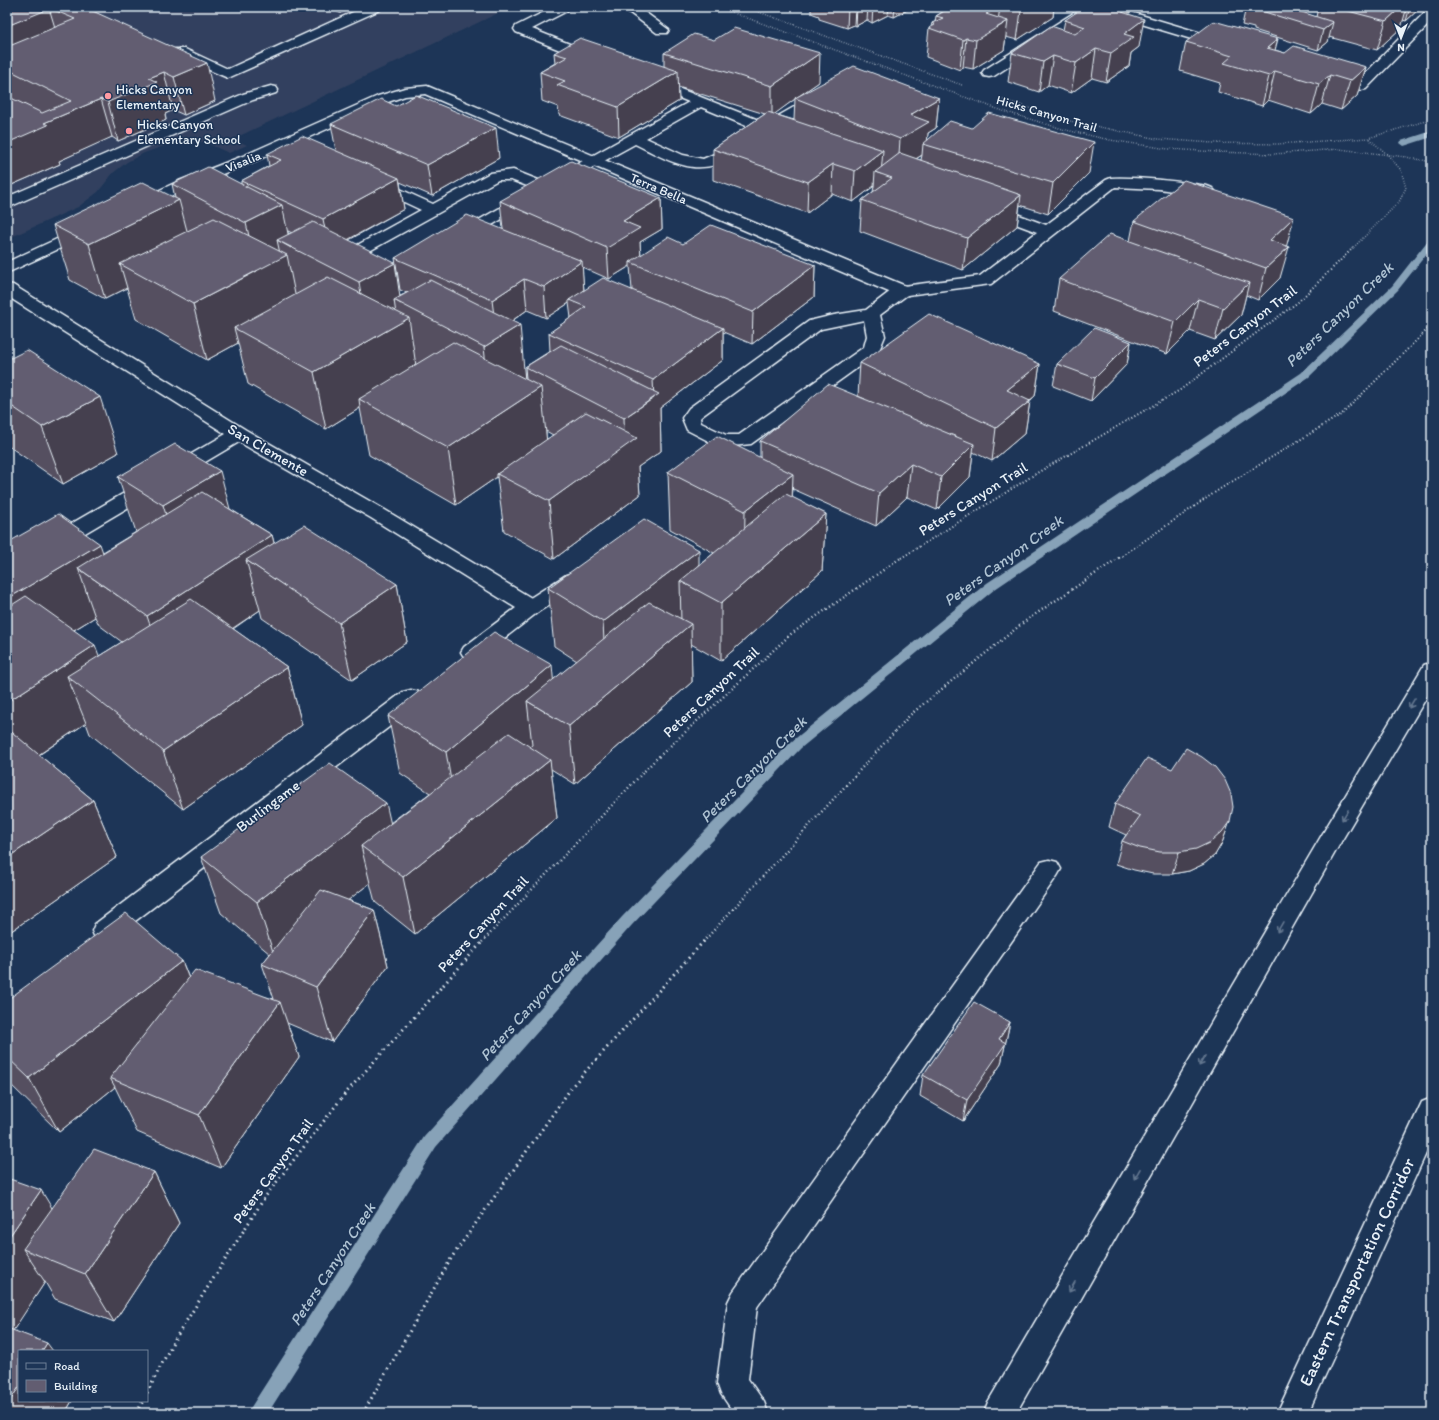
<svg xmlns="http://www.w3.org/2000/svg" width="1439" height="1420" viewBox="0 0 1439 1420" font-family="Itim,sans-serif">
<rect width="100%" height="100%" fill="#1d3557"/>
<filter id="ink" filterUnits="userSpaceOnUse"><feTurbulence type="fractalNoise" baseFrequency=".025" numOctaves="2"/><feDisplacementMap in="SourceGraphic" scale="8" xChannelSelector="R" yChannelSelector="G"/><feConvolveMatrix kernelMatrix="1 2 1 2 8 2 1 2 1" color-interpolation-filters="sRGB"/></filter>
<g filter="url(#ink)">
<path fill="#32415f" d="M7 7H511L233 139 247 145 229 153 204 142 170 144 144 153 127 162 113 173 98 192 78 207 7 239Z"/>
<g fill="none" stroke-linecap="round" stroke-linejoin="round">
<g fill="#87a2b8" fill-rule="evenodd">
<path d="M1432 131V137L1404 146 1400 143 1401 141Z"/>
<path d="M1432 238V247L1398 290 1309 377 995 589 801 748 632 925 436 1147 268 1413H248L251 1407 424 1137 622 917 791 742 987 583 1301 373 1392 286 1429 239Z"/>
</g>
<g stroke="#e8f1f8" stroke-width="3">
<g id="lane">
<path d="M364 7H382L380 10 228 78 175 55 173 52 175 49H185L228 69Z"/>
<path d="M554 7 569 8 567 11 532 29 597 55 599 58 597 61 592 62 587 61 516 32 514 29 516 26Z"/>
<path d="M1083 7H1114L1228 41 1230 44 1228 47H1218L1095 10 994 76 989 77 984 76 982 73 984 70Z"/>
<path d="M1432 9V21L1366 89 1361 90 1356 89 1326 80 1324 77 1326 74 1331 73 1358 81 1427 10Z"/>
<path d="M650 77 766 123 815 95 820 94 825 95 827 98 825 101 775 130 773 134C761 137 750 148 739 154 698 180 674 163 635 144L564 183 559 185 554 183 551 180 554 177 689 102 645 84 643 81 645 78ZM701 107 756 130 726 149 703 159 683 155 646 138Z"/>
<path d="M271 86 276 87 278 90 276 93 253 100 7 208V197L243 94Z"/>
<path d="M513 170 551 185 554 188 551 191 546 193 511 180H498L364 254 362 262 383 272C400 270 413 250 430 255L432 258 430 261C412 273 393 287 371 279 363 277 356 271 348 267 343 260 348 254 352 248L421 210 370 186 367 183 370 180 375 178 380 180 433 204 490 173Z"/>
<path d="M1111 178C1143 177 1175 181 1207 186L1212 188 1215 191 1212 194 1207 196 1159 189 1115 187 991 284 907 295 880 315 885 336 878 353 751 444 723 447 716 445 687 430 682 418 689 408 809 321 834 315 866 310 896 287 980 276 1037 232 983 212 981 209 983 206 989 204 995 206 1046 225 1106 180ZM864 320 867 336 864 347 739 435H726L701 423 700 418 702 416 821 329Z"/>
<path d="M528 193 533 195 536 198 533 201 466 240 460 242 454 240 452 237 454 234 523 195Z"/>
<path d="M573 573 580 575 583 580 580 585 538 612 531 614 524 612 521 607 524 602 566 575Z"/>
<path d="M1049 860 1057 862 1061 869 1057 876 757 1307 748 1379 764 1402 768 1413H734L721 1394 717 1383 728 1302 733 1292 1041 862Z"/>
</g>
</g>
<g stroke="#e8f1f8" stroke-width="3">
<g id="street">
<path d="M427 86 908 287 910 291 908 295 902 296 896 295 425 94 405 96 388 102 253 162 189 187 144 209 138 211 132 209 130 206 132 203 179 181 243 156 378 96 405 88Z"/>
<path d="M85 226 91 228 93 231 91 234 7 273V262Z"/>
<path d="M7 284 13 285 246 430 385 510 538 602 541 607 538 612 480 657 472 659 464 657 461 652 464 647 516 608 371 518 239 442 14 575 7 577V561L226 434 7 296Z"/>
<path d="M411 690 419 692 422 698 419 704 113 938 104 941 95 938 92 931 95 924 403 692Z"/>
</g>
</g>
<g stroke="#e8f1f8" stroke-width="3">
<path id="secondary" d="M622 7H638L669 30 667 33H657Z"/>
</g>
<g stroke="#e8f1f8" stroke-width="3">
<g id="highway">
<path d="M1432 662V688L1342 840 1016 1413H984L988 1402 1326 828 1424 665Z"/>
<path d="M1432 1098V1140L1308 1413H1277L1422 1102Z"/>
</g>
</g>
<g stroke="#e8f1f8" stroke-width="1.5" stroke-dasharray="0.5 2" stroke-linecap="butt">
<path d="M717 7 1003 111 1066 130 1110 140 1168 149 1218 152 1274 154 1339 149 1406 157 1432 162"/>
<path d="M745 7 962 85"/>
<path d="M1001 99 1070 121 1158 139 1213 143 1277 144 1368 138 1432 119"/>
<path d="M1352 249 1399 202 1406 188 1401 170 1387 154 1368 138"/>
</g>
<g stroke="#e8f1f8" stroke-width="2" stroke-dasharray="1 2.5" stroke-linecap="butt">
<path d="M901 558 1037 473 1180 390 1298 302 1353 248"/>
<path d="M1119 558 1220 489 1342 414 1432 325"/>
</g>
<g stroke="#e8f1f8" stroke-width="2.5" stroke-dasharray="1 3" stroke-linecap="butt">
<path d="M482 942 654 761 791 634 902 557"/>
<path d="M703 942 910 715 1024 622 1120 557"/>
</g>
<g stroke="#e8f1f8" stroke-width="3" stroke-dasharray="1.5 4" stroke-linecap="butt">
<path d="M147 1393 173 1342 265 1197 344 1095 483 941"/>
<path d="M136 1413 143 1401"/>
<path d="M363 1413 452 1257 574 1084 704 941"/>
</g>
<use href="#lane" fill="#1d3557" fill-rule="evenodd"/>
<use href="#street" fill="#1d3557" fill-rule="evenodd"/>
<use href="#secondary" fill="#1d3557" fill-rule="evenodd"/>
<use href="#highway" fill="#1d3557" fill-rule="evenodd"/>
</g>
<g fill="#545061" stroke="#e8f1f8" fill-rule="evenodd">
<path d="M7 7 87 8 215 101 184 115 173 110 165 114 166 120 118 141 112 137 106 139 59 161 60 164 7 187Z"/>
<path d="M326 7H354L340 13Z"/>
<path d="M811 7H913L894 17 888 15 872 23 867 20 856 26 854 25 847 28 819 19V16L811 13Z"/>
<path d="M943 7H1054L1053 17 1017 40 1006 37 1004 50 973 69 963 67 960 70 926 57 929 28 931 27 932 23 935 22 936 16 942 12Z"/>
<path d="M1055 7H1069L1064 10Z"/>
<path d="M1246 7H1286L1316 17 1318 7H1421L1406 21 1403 20 1401 28 1377 50 1329 37 1328 42 1318 50 1254 30V28L1242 25Z"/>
<path d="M1129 14 1139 47 1131 53 1129 66 1106 82 1092 78 1071 93 1048 85 1039 92 1008 82 1012 53 1063 30 1065 20Z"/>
<path d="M1186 42 1275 50 1285 53 1366 67 1357 96 1341 110 1322 104 1311 114 1268 100 1262 106 1218 92 1220 83 1180 71Z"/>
<path d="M554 53 664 67V53L819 82 803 93 939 98 936 128 928 133 927 141 1089 173 1048 214 1020 205 1017 226 963 270 860 231 862 200 873 192 874 186 853 202 832 194 807 213 713 180V149L765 114 678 87 679 101 619 137 559 115 558 107 542 101 540 72 555 63ZM795 99 794 120 774 114ZM922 155 921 160 916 159Z"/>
<path d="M331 124 499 158 432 196 400 182 404 209 349 240 400 296 407 293 400 290 395 258 503 229 500 201 661 198 662 229 640 242 641 256 683 244 815 265 814 297 752 344 723 332V360L660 408 661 451 638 467 640 495 554 559 504 531 497 477 456 505 369 455 360 408 326 429 248 384 238 343 207 360 136 319 127 288 105 299 70 280 53 225 175 198 172 184H241V181L269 166 267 154 336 151ZM288 231 292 233 288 234ZM630 266 632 290 584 291 582 267 609 279ZM569 303 571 318 549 333 550 351 525 367 526 379 525 378 512 321 527 310 546 318ZM546 431 553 435 546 440Z"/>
<path d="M1134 221 1286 246 1280 278 1258 300 1246 295 1241 315 1215 340 1190 331 1167 354 1054 311 1059 279 1130 241Z"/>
<path d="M1131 342 1127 364 1091 401 1053 386 1057 364Z"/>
<path d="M7 360 118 453 63 484 7 445Z"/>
<path d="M860 363 1040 364 1035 396 1030 401 1025 433 992 461 973 452 970 477 937 510 907 497 876 526 793 489 792 498 826 514 822 571 721 661 691 644 692 682 575 784 551 769 557 818 415 934 375 902 370 883 348 900 374 910 388 966 332 1042 287 1023 299 1057 221 1168 137 1132 115 1087 59 1132 7 1081V1000L182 961 189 978 274 999 262 964 270 954 221 913 201 857 390 823 430 793 400 773 388 716 553 680 577 661 554 646 548 588 699 565 714 553 670 529 668 472 760 457V441L865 399 858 396Z"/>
<path d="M118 477 230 509 272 535 274 543 397 584 407 642 352 680 262 618 260 610 233 629 287 667 302 725 183 809 90 734 86 723 39 755 93 800 117 857 7 934V543L103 552 136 532ZM95 617 99 625 122 642 99 656 74 630Z"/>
<path d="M1115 804 1230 821 1222 843 1215 855 1204 864 1189 871 1172 874H1153L1134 870 1116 864 1122 841 1126 835 1109 827Z"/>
<path d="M1010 1022 1001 1064 963 1121 920 1096 923 1075Z"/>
<path d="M154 1172 179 1223 114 1322 55 1299 45 1282 13 1330 72 1401 65 1413H7V1178L52 1208Z"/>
</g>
<g fill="#45414f" stroke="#e8f1f8">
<path d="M339 7H354L340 13Z"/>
<path d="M848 7H855L854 25 847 28Z"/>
<path d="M857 7H868L867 20 856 26Z"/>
<path d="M873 7H889L888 15 872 23Z"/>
<path d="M895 7H913L894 17Z"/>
<path d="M998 7H1000L997 28 1008 21 1004 50 973 69 976 40 986 14Z"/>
<path d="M1028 7H1054L1053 17 1017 40 1021 11Z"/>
<path d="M1065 7H1069L1064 10Z"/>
<path d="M1129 7H1130L1126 32 1144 19 1139 47 1131 53 1129 66 1106 82 1111 53 1122 12Z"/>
<path d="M1401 7H1407L1401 28 1377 50 1386 21Z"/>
<path d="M1410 7H1421L1406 21Z"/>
<path d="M49 8 60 44 7 65V26Z"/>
<path d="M1333 22 1328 42 1318 50 1323 30Z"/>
<path d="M966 38 963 67 960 70 963 40Z"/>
<path d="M1278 39 1270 69 1267 48Z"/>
<path d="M1096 49 1092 78 1071 93 1076 63Z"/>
<path d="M820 53 819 82 796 98H795V99L772 116V86Z"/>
<path d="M1053 56 1048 85 1039 92 1043 62Z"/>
<path d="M207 63 215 101 184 115 174 77Z"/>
<path d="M1366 67 1357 96 1341 110 1350 81Z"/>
<path d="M678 71 679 101 619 137 618 107Z"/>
<path d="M1275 71 1268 100 1262 106 1269 76Z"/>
<path d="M164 72 173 110 165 114 166 120 118 141 108 102 149 78Z"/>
<path d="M1330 75 1322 104 1311 114 1319 84Z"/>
<path d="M939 98 936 128 928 133 927 145 923 144 922 155 898 170 900 139 910 115Z"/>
<path d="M101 99 112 137 59 161 60 164 7 187V143L44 123Z"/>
<path d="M496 128 499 158 432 196 427 165Z"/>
<path d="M1094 142 1089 173 1048 214 1053 183Z"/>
<path d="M883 150 881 174 875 172 874 186 853 202 855 171Z"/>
<path d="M833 164 832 194 807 213 808 182Z"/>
<path d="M399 178 404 209 329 250 323 219Z"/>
<path d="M1021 195 1017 226 963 270 967 238Z"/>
<path d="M661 198 662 229 640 242 641 259 630 262V266L609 279 607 248 623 221Z"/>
<path d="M179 200 193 254 120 264 127 288 105 299 89 244Z"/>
<path d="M282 205 291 248 277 240 281 258 287 255 298 309 234 328 238 343 207 360 193 304 257 271 246 223Z"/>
<path d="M1294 217 1286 248 1270 240Z"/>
<path d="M1289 247 1280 278 1258 300 1266 268Z"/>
<path d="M582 261 584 293 569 300V303L546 318 544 287Z"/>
<path d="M395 263 401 304 394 300 397 321 368 338 359 282Z"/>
<path d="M815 265 814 297 752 344 753 312Z"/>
<path d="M524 279 527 310 496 332 492 300Z"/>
<path d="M1249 283 1241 315 1215 340 1223 308Z"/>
<path d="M1198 299 1190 331 1167 354 1175 322Z"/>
<path d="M409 318 417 373 359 399 360 408 326 429 314 372Z"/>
<path d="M520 325 525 381 490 403 484 347Z"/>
<path d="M723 328V360L660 408 661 451 638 467 640 495 554 559 549 501 625 446 624 418 654 398 653 380Z"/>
<path d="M1131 342 1127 364 1091 401 1095 378Z"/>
<path d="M1040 364 1035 396 1002 423 1007 390Z"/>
<path d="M541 387 547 443 497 474V477L456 505 448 448Z"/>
<path d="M100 397 118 453 63 484 42 427Z"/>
<path d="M1030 401 1025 433 992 461 996 428Z"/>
<path d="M974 444 970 477 937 510 941 477Z"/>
<path d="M911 464 907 497 876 526 879 493Z"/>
<path d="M220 471 235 528 181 563 163 505Z"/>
<path d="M793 474 791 531 744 569 745 511Z"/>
<path d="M7 508 10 517 7 519Z"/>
<path d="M826 514 822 571 721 661V603Z"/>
<path d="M272 535 285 586 246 560 260 610 166 673 147 616Z"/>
<path d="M100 544 118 596 78 568 95 617 7 671V599Z"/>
<path d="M699 550V591L680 581 681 622 606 680 603 622Z"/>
<path d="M397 584 407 642 352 680 339 623Z"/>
<path d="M691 624 692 682 575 784 569 726Z"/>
<path d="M95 645 117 703 67 676 86 723 7 776V702Z"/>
<path d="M552 665 557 719 527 701 532 745 456 809 446 752Z"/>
<path d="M287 667 302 725 183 809 163 751Z"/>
<path d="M550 760 557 818 415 934 403 877Z"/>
<path d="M93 800 117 857 7 934V858Z"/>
<path d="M386 803 399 860 361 846 370 883 275 958 257 902Z"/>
<path d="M1230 821 1222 843 1215 855 1204 864 1189 871 1172 874 1179 852Z"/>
<path d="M374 910 388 966 332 1042 316 987Z"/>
<path d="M182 961 204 1017 110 1078 115 1087 59 1132 29 1078Z"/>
<path d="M280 1002 299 1057 221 1168 199 1115Z"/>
<path d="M1010 1022 1001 1064 963 1121 967 1100 999 1039Z"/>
<path d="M154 1172 179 1223 114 1322 85 1274Z"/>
<path d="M41 1190 72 1241 23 1249 45 1282 7 1340V1240Z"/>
<path d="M47 1343 53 1351H42Z"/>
<path d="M19 1387V1401H72L65 1413H7V1405Z"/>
</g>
<g fill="#625d71" stroke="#e8f1f8">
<path d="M7 7H84L207 63 174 77 164 72 149 78 157 82 108 102 101 99 96 101 44 123 48 125 7 143V96L42 113 71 101 7 69V47L75 19 49 8 42 11H44L7 26Z"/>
<path d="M951 7H998L986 14 1008 21 976 40 966 38 963 40 929 28 935 25 932 23 943 18 936 16Z"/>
<path d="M1005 7H1028L1021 11Z"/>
<path d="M1084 7H1129L1122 12 1144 19 1124 34 1134 37 1111 53 1096 49 1076 63 1053 56 1043 62 1012 53 1051 26 1075 34 1085 27 1065 20Z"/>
<path d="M1253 7H1286L1333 22 1323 30 1258 10 1260 9Z"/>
<path d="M1333 7H1401L1386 21Z"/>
<path d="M1214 21 1278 39 1267 48 1285 53 1294 46 1366 67 1350 81 1330 75 1319 84 1275 71 1269 76 1224 63 1232 56 1186 42Z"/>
<path d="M734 28 820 53 772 86 664 53 694 34 714 40Z"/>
<path d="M580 38 678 71 618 107 557 85 565 81 540 72 567 57 554 53Z"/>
<path d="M854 66 939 98 910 115 929 122 900 139 795 98Z"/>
<path d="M416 95 496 128 427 165 331 124 381 99 396 106Z"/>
<path d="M768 112 883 150 855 171 833 164 808 182 713 149Z"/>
<path d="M989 113 1094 142 1053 183 923 144 950 121 972 128Z"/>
<path d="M302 136 399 178 323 219 241 181 281 160 267 154Z"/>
<path d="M900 153 1021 195 967 238 862 200 892 178 875 172Z"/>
<path d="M571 161 661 198 623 221 640 228 607 248 500 201Z"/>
<path d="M208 167 282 205 246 223 172 184Z"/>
<path d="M1184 180 1294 217 1270 240 1289 247 1266 268 1134 221Z"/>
<path d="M143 182 179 200 89 244 53 225Z"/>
<path d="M467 215 582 261 544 287 524 279 492 300 395 258Z"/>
<path d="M214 218 287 255 193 304 120 264Z"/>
<path d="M313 222 395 263 359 282 277 240Z"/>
<path d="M711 225 815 265 753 312 630 262 668 237 683 244Z"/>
<path d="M1110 234 1249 283 1223 308 1198 299 1175 322 1059 279Z"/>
<path d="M328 277 409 318 314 372 234 328Z"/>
<path d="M603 278 723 328 653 380 549 333 586 307 569 300Z"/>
<path d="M430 280 520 325 484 347 394 300Z"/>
<path d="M929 314 1040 364 1007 390 1030 401 996 428 860 363Z"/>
<path d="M1094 328 1131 342 1095 378 1057 364Z"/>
<path d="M453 342 541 387 448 448 359 399Z"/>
<path d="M561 345 659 394 624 418 525 367Z"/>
<path d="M27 350 100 397 42 427 7 403V360Z"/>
<path d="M828 384 974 444 941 477 911 464 879 493 760 441Z"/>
<path d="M586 412 637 438 549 501 497 474Z"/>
<path d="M717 436 793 474 745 511 668 472Z"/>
<path d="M175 444 220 471 163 505 118 477Z"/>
<path d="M202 492 272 535 147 616 78 568Z"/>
<path d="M786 494 826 514 721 603 680 581Z"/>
<path d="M58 514 100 544 7 599V543Z"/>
<path d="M644 519 699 550 603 622 548 588Z"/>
<path d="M304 525 397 584 339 623 246 560Z"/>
<path d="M26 596 95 645 7 702V608Z"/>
<path d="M191 599 287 667 163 751 67 676Z"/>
<path d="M649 602 691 624 569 726 527 701Z"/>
<path d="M494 632 552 665 446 752 388 716Z"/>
<path d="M7 728 93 800 7 858Z"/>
<path d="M509 733 550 760 403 877 361 846Z"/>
<path d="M1186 748 1202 757 1215 767 1225 780 1231 794 1233 807 1230 821 1222 832 1211 842 1196 849 1179 852H1160L1140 848 1122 841 1140 816 1115 804 1147 758 1172 769Z"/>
<path d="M330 763 386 803 257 902 201 857Z"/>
<path d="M321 890 374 910 316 987 262 964Z"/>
<path d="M126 913 182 961 29 1078 7 1057V1000Z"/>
<path d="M195 970 280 1002 199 1115 110 1078Z"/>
<path d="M974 1002 1010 1022 999 1039 1006 1043 967 1100 923 1075Z"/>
<path d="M94 1149 154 1172 85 1274 23 1249Z"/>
<path d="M7 1178 41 1190 7 1240Z"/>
<path d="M7 1328 47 1343 42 1351H19V1387L7 1405Z"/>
</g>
<defs><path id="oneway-shaft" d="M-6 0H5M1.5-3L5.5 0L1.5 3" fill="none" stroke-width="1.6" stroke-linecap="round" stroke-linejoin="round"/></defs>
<g stroke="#64778f">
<use href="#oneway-shaft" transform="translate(1412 703) rotate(121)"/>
<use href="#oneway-shaft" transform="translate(1345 815) rotate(121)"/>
<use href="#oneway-shaft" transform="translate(1280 927) rotate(120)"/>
<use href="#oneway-shaft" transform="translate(1202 1061) rotate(120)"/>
<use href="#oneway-shaft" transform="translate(1137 1174) rotate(120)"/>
<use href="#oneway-shaft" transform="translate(1072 1287) rotate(120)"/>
</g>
</g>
<g fill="#ff9aa2" stroke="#1d3557" stroke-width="1.5">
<circle cx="108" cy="96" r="4"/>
<circle cx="129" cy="131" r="4"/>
</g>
<g text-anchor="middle" stroke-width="3" stroke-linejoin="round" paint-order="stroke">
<g font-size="13" fill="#e8f1f8" stroke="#1d3557" text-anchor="start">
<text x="116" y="94">Hicks Canyon<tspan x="116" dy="15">Elementary</tspan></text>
<text x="137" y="129">Hicks Canyon<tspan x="137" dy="15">Elementary School</tspan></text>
</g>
<g font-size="13" fill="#e8f1f8" stroke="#1d3557">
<text transform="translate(1047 113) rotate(16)" y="5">Hicks Canyon Trail</text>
<text transform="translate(243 161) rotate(-22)" y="5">Visalia</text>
<text transform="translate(659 188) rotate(23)" y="5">Terra Bella</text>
</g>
<g font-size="15" fill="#e8f1f8" stroke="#1d3557">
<text transform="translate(1245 326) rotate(-37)" y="5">Peters Canyon Trail</text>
<text transform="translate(268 450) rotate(30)" y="5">San Clemente</text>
<text transform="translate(973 499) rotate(-32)" y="5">Peters Canyon Trail</text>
<text transform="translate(711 692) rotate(-43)" y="5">Peters Canyon Trail</text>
<text transform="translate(268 806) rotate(-37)" y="5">Burlingame</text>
<text transform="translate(483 924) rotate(-47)" y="5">Peters Canyon Trail</text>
<text transform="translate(273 1171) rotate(-54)" y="5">Peters Canyon Trail</text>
</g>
<g font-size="16" font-style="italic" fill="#afc3d3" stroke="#1d3557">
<text transform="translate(1339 314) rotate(-44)" y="6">Peters Canyon Creek</text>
<text transform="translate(1003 560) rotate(-36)" y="6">Peters Canyon Creek</text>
<text transform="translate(753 769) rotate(-45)" y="6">Peters Canyon Creek</text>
<text transform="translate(530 1005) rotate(-48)" y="6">Peters Canyon Creek</text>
<text transform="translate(332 1264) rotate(-57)" y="6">Peters Canyon Creek</text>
</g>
<g font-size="18" fill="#e8f1f8" stroke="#1d3557">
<text transform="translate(1357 1272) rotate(-65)" y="6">Eastern Transportation Corridor</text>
</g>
</g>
<rect width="1439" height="1420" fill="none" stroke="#1d3557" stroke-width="24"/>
<rect x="12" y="12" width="1415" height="1396" fill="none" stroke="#e8f1f8" stroke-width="1.5" filter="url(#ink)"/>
<rect x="18" y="1350" width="130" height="52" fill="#1d3557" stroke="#6e8097"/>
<rect x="26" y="1363" width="20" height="6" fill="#1d3557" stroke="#6e8097"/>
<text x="54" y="1370" font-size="12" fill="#e8f1f8">Road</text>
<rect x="26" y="1380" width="20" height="12" fill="#625d71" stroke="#6e8097"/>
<text x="54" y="1390" font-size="12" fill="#e8f1f8">Building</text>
<g transform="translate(1401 38) rotate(180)" stroke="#1d3557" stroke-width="3" paint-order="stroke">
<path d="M0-3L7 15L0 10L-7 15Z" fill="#e8f1f8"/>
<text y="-6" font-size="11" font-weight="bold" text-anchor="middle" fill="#e8f1f8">N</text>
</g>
</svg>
